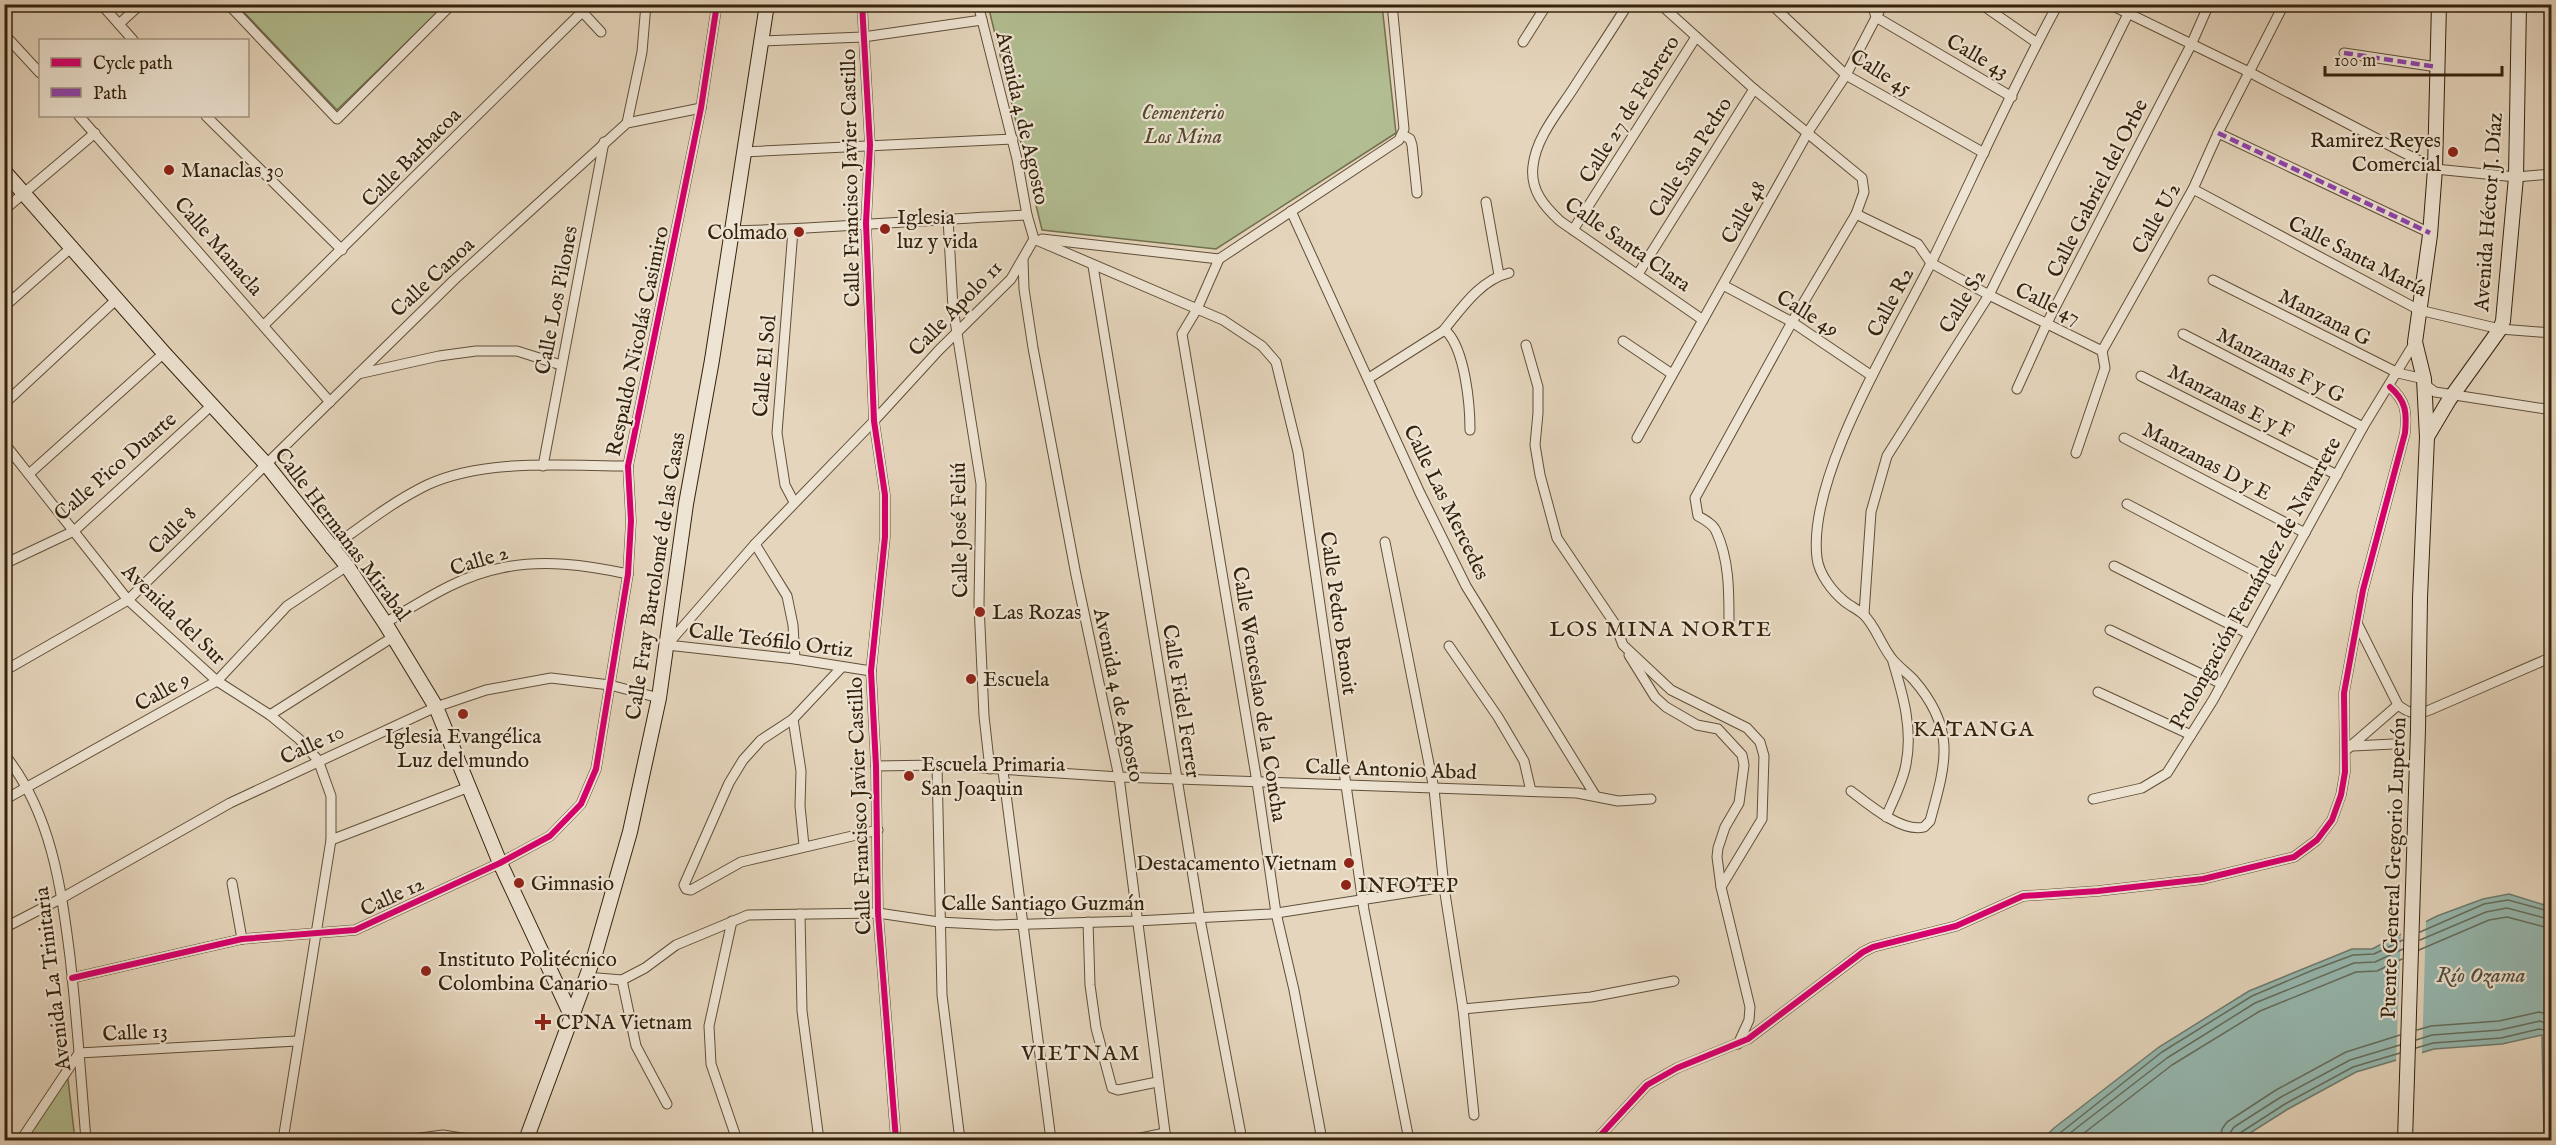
<svg xmlns="http://www.w3.org/2000/svg" width="2556" height="1145" viewBox="0 0 2556 1145" font-family="'IM FELL English',serif">
<rect width="100%" height="100%" fill="#e5d5bc"/>
<filter id="stains"><feTurbulence type="fractalNoise" baseFrequency=".00333" numOctaves="4"/><feColorMatrix values="0 0 0 0 .2 0 0 0 0 .09 0 0 0 0 .02 0 0 0 .5 -.17"/></filter>
<radialGradient id="worn" r=".72"><stop offset=".6" stop-color="#630" stop-opacity="0"/><stop offset="1" stop-color="#630" stop-opacity=".3"/></radialGradient>
<g fill="#b2be92" stroke="#73704f" stroke-width="1.5">
<path d="M237 5H445L337 110Z"/>
<path d="M988 5H1382L1396 133 1216 249 1042 230Z"/>
<path d="M66 1062 75 1140H26L28 1138Z"/>
</g>
<path fill="#96b9b1" stroke="#6f7d6f" stroke-width="1.5" d="M2509 894 2551 907V1140H2544L2542 1035 2502 1044 2434 1049 2356 1072 2288 1109 2239 1140H2042L2054 1128 2159 1047 2249 991 2352 949H2372L2437 916 2483 899Z"/>
<path fill="#e5d5bc" d="M2426 919 2422 1055 2396 1063 2401 931Z"/>
<g fill="none" stroke-linecap="round" stroke-linejoin="round">
<g stroke="#656e5e" stroke-width="1.5">
<path d="M2420 932 2484 904 2508 900 2552 912"/>
<path d="M2420 940 2486 912 2507 908 2552 920"/>
<path d="M2419 950 2489 920 2507 917 2552 929"/>
<path d="M2417 1030 2431 1026 2499 1021 2539 1012 2552 1015"/>
<path d="M2416 1040 2432 1035 2500 1030 2540 1021 2552 1026"/>
<path d="M2416 1048 2433 1043 2501 1038 2539 1029 2545 1030 2548 1036 2550 1140"/>
<path d="M2051 1140 2162 1052 2252 996 2313 970 2353 955 2374 954 2403 940"/>
<path d="M2061 1140 2167 1058 2255 1003 2354 963 2375 962 2403 949"/>
<path d="M2075 1140 2172 1065 2260 1011 2356 972 2377 971 2402 959"/>
<path d="M2220 1140 2222 1129 2227 1122 2276 1090 2346 1052 2400 1035"/>
<path d="M2229 1140 2230 1133 2234 1127 2281 1097 2350 1060 2400 1045"/>
<path d="M2237 1140 2240 1133 2285 1104 2353 1067 2400 1053"/>
</g>
<g stroke="#604f38" stroke-width="11">
<g id="street">
<path d="M101 4 133 40"/>
<path d="M228 4 337 119 452 4"/>
<path d="M575 4 601 32"/>
<path d="M862 4 870 145 866 223 874 421 885 495V537L871 671 876 766 878 913 896 1140"/>
<path d="M978 4 1017 159 1027 215 1034 239"/>
<path d="M1628 4C1610 33 1591 61 1573 89 1558 112 1536 138 1533 166 1530 190 1544 206 1560 221L1703 320"/>
<path d="M1660 4 1754 89 1862 178 1864 192 1856 214 1792 322 1695 498 1698 516C1705 520 1713 524 1716 531 1730 561 1729 595 1729 627"/>
<path d="M1771 4 1846 75 1984 153"/>
<path d="M1872 4 1876 17 2012 97"/>
<path d="M1981 4 2037 43"/>
<path d="M2109 4 2249 72 2435 169 2516 177 2552 174"/>
<path d="M119 24 141 4"/>
<path d="M4 34 40 73"/>
<path d="M761 41 863 37 982 20"/>
<path d="M1523 42 1547 4"/>
<path d="M2344 53 2437 67"/>
<path d="M79 116 330 402"/>
<path d="M206 116 342 250"/>
<path d="M627 123 642 52 646 4"/>
<path d="M2218 133 2430 233"/>
<path d="M1403 135 1410 139 1412 145 1417 193"/>
<path d="M743 152 1013 139"/>
<path d="M2193 189 2419 310 2500 329 2552 333"/>
<path d="M1486 202 1499 275"/>
<path d="M4 210 95 133"/>
<path d="M1291 211 1420 493 1466 586 1595 795"/>
<path d="M1856 214 1918 244 1931 263 1989 295 2102 351"/>
<path d="M948 218 953 308 981 484 979 604 984 716 990 769"/>
<path d="M793 230 777 433 785 485 794 502"/>
<path d="M1573 230 1696 37"/>
<path d="M731 231C830 229 928 219 1027 215"/>
<path d="M1034 239 1223 320 1262 346 1276 362 1298 452 1364 910 1409 1140"/>
<path d="M1042 239 1219 259 1399 140 1404 129 1392 4"/>
<path d="M1219 259 1197 309 1182 334 1257 782 1276 913 1294 990 1322 1140"/>
<path d="M1023 260 1024 289 1033 348 1076 575 1119 777 1166 1140"/>
<path d="M1093 266 1200 919 1242 1140"/>
<path d="M1638 274 1754 89"/>
<path d="M2213 280 2398 373 2424 379 2428 387 2435 392 2552 410"/>
<path d="M1723 285 1792 322 1872 376"/>
<path d="M4 307 73 246"/>
<path d="M264 325 582 12"/>
<path d="M1443 331C1461 309 1480 280 1509 273"/>
<path d="M2183 334 2363 427"/>
<path d="M1623 341 1672 374"/>
<path d="M1526 345 1538 387V413L1535 445 1540 475 1557 538 1615 624 1623 645 1671 690 1747 728 1760 742 1764 756 1762 819 1721 887 1750 1007 1749 1020 1738 1044"/>
<path d="M358 374 439 356 476 351H517L561 365"/>
<path d="M2141 376 2337 475"/>
<path d="M1369 378 1443 331 1447 332C1465 351 1470 404 1470 430"/>
<path d="M2017 389 2047 323 2191 45 2209 4"/>
<path d="M4 404 118 298"/>
<path d="M1637 438 1808 132 1846 75 1883 4"/>
<path d="M2124 438 2305 533"/>
<path d="M4 443 128 600 217 681 270 715 299 739 318 760 331 796V840L283 1140"/>
<path d="M2076 453 2105 368 2102 351 2193 189 2218 133 2284 4"/>
<path d="M543 466 604 142"/>
<path d="M29 474 164 353"/>
<path d="M2127 504 2277 583"/>
<path d="M1385 542 1434 789 1444 887 1463 1009 1474 1115"/>
<path d="M755 544 787 596 793 625 795 659"/>
<path d="M330 549C362 526 392 502 427 485 485 458 565 466 628 466"/>
<path d="M4 564 74 531 212 405"/>
<path d="M2114 566 2249 634"/>
<path d="M1864 614 1871 512 1887 456 1989 295 2128 14"/>
<path d="M385 623C421 602 459 576 501 568 543 559 586 565 628 574"/>
<path d="M2358 625 2398 705C2411 715 2418 715 2432 709L2552 657"/>
<path d="M2110 630 2222 684"/>
<path d="M667 645 755 544 874 421 939 350 1011 279 1034 239"/>
<path d="M667 645 795 659 871 671"/>
<path d="M1449 646 1498 717 1524 761 1531 791"/>
<path d="M1629 655 1655 697 1666 707 1697 725 1718 729 1742 755 1744 765 1739 803 1725 827 1718 848 1717 857 1721 887"/>
<path d="M841 668 793 719 761 740 743 760 729 783 684 885 686 889 691 890 741 862 878 830"/>
<path d="M4 671 128 600 454 280 627 123 701 108"/>
<path d="M2098 692 2191 735"/>
<path d="M270 715 393 637"/>
<path d="M793 719 801 771 800 806 804 846"/>
<path d="M2353 746 2393 744"/>
<path d="M2345 751 2398 705"/>
<path d="M4 754C51 812 61 886 70 957 77 1018 81 1079 86 1140"/>
<path d="M937 765 942 995 960 1140"/>
<path d="M876 766 937 765 1119 777 1577 793 1618 801 1651 799"/>
<path d="M1003 771 1051 1140"/>
<path d="M1851 791C1868 804 1902 833 1924 827L1930 821C1946 763 1957 729 1913 679 1906 672 1899 667 1893 660 1881 646 1876 626 1863 614 1857 609 1850 606 1844 601 1832 591 1819 574 1817 558 1807 476 1895 336 1932 261 1974 175 2012 88 2058 4"/>
<path d="M2093 799 2142 788 2167 773 2213 700 2363 427 2415 342"/>
<path d="M4 800 217 681 287 606 347 566"/>
<path d="M1886 817C1893 800 1903 782 1906 764 1913 729 1903 695 1893 662"/>
<path d="M331 840 469 787"/>
<path d="M232 883 242 939"/>
<path d="M800 914 802 1011 819 1140"/>
<path d="M732 921 709 1026 711 1064 737 1140"/>
<path d="M1088 922 1090 985 1096 1028 1112 1088 1118 1090 1157 1082"/>
<path d="M4 928 62 898 230 803 436 707 486 690 551 678 610 685 659 698"/>
<path d="M586 977 622 980 645 968 676 945 748 915 878 913 939 922 996 925 1136 921 1270 914 1444 887"/>
<path d="M72 978 242 939 355 930 500 863 550 836 581 804 596 769 628 574 631 521 628 466 701 108 717 4"/>
<path d="M622 980 636 1046 667 1104"/>
<path d="M1463 1009 1591 997 1674 981"/>
<path d="M21 1140 79 1053 297 1041"/>
<path d="M405 1140 443 1135 474 1140"/>
<path d="M1131 1140 1165 1133"/>
<path d="M1596 1140 1647 1085 1677 1068 1748 1039 1863 952 1873 947 1956 926 2023 896 2098 891 2203 879 2294 857 2317 840 2332 820 2341 795 2345 772 2344 693 2363 590 2405 433C2407 412 2406 401 2390 387"/>
</g>
</g>
<g stroke="#34220c" stroke-width="16">
<g id="secondary">
<path d="M4 171 164 353 265 463 347 566 385 623 436 707 500 863 571 1015"/>
<path d="M2427 437 2449 400 2500 329 2503 321 2516 177 2519 4"/>
<path d="M2420 598 2427 437 2424 379 2415 342 2430 235 2435 169 2439 4"/>
<path d="M526 1140 595 954 630 832 659 698 686 504 712 360 767 4"/>
</g>
</g>
<use href="#street" stroke="#eee4d3" stroke-width="9"/>
<use href="#secondary" stroke="#eee4d3" stroke-width="14"/>
<g stroke="#34220c" stroke-width="16" stroke-linecap="butt">
<path id="secondary-bridge" d="M2405 1140 2418 729 2420 598"/>
</g>
<use href="#secondary-bridge" stroke="#eee4d3" stroke-width="14"/>
<g stroke="#8e44ad" stroke-width="4.5" stroke-dasharray="9 4.5" stroke-linecap="butt">
<path d="M2344 53 2437 67"/>
<path d="M2218 133 2430 233"/>
</g>
<g stroke="#eee4d3" stroke-width="10">
<g id="cycleway">
<path d="M862 4 870 145 866 223 874 421 885 495V537L871 671 876 766 878 913 896 1140"/>
<path d="M72 978 242 939 355 930 500 863 550 836 581 804 596 769 628 574 631 521 628 466 701 108 717 4"/>
<path d="M1596 1140 1647 1085 1677 1068 1748 1039 1863 952 1873 947 1956 926 2023 896 2098 891 2203 879 2294 857 2317 840 2332 820 2341 795 2345 772 2344 693 2363 590 2405 433C2407 412 2406 401 2390 387"/>
</g>
</g>
<use href="#cycleway" stroke="#d6006c" stroke-width="6"/>
</g>
<g fill="#8f2418" stroke="#eee4d3" stroke-width="2">
<circle cx="2453" cy="152" r="6"/>
<circle cx="169" cy="170" r="6"/>
<circle cx="885" cy="229" r="6"/>
<circle cx="799" cy="232" r="6"/>
<circle cx="980" cy="612" r="6"/>
<circle cx="971" cy="679" r="6"/>
<circle cx="463" cy="714" r="6"/>
<circle cx="909" cy="776" r="6"/>
<circle cx="1349" cy="863" r="6"/>
<circle cx="519" cy="883" r="6"/>
<circle cx="1346" cy="885" r="6"/>
<circle cx="426" cy="971" r="6"/>
<path d="M540 1013h6v6h6v6h-6v6h-6v-6h-6v-6h6z"/>
</g>
<g text-anchor="middle" stroke-width="4.5" stroke-linejoin="round" paint-order="stroke">
<g font-size="21" fill="#34220c" stroke="#eee4d3">
<text transform="translate(1978 56) rotate(30)" y="7">Calle 43</text>
<text transform="translate(1881 72) rotate(32)" y="7">Calle 45</text>
<text transform="translate(1629 109) rotate(-58)" y="7">Calle 27 de Febrero</text>
<text transform="translate(1023 118) rotate(77)" y="7">Avenida 4 de Agosto</text>
<text transform="translate(411 157) rotate(-45)" y="7">Calle Barbacoa</text>
<text transform="translate(1690 157) rotate(-58)" y="7">Calle San Pedro</text>
<text transform="translate(850 178) rotate(-91)" y="7">Calle Francisco Javier Castillo</text>
<text transform="translate(2097 188) rotate(-63)" y="7">Calle Gabriel del Orbe</text>
<text transform="translate(1743 212) rotate(-61)" y="7">Calle 48</text>
<text transform="translate(2488 212) rotate(-86)" y="7">Avenida Héctor J. Díaz</text>
<text transform="translate(2156 218) rotate(-61)" y="7">Calle U2</text>
<text transform="translate(1628 244) rotate(35)" y="7">Calle Santa Clara</text>
<text transform="translate(219 246) rotate(49)" y="7">Calle Manacla</text>
<text transform="translate(2358 256) rotate(27)" y="7">Calle Santa María</text>
<text transform="translate(432 277) rotate(-43)" y="7">Calle Canoa</text>
<text transform="translate(556 300) rotate(-79)" y="7">Calle Los Pilones</text>
<text transform="translate(1962 301) rotate(-59)" y="7">Calle S2</text>
<text transform="translate(1890 302) rotate(-62)" y="7">Calle R2</text>
<text transform="translate(2048 303) rotate(26)" y="7">Calle 47</text>
<text transform="translate(955 308) rotate(-46)" y="7">Calle Apolo 11</text>
<text transform="translate(1808 313) rotate(32)" y="7">Calle 49</text>
<text transform="translate(2325 317) rotate(27)" y="7">Manzana G</text>
<text transform="translate(637 341) rotate(-78)" y="7">Respaldo Nicolás Casimiro</text>
<text transform="translate(2281 365) rotate(27)" y="7">Manzanas F y G</text>
<text transform="translate(764 366) rotate(-85)" y="7">Calle El Sol</text>
<text transform="translate(2231 401) rotate(27)" y="7">Manzanas E y F</text>
<text transform="translate(2207 461) rotate(28)" y="7">Manzanas D y E</text>
<text transform="translate(115 466) rotate(-41)" y="7">Calle Pico Duarte</text>
<text transform="translate(1447 502) rotate(64)" y="7">Calle Las Mercedes</text>
<text transform="translate(172 530) rotate(-45)" y="7">Calle 8</text>
<text transform="translate(959 530) rotate(-91)" y="7">Calle José Feliú</text>
<text transform="translate(343 534) rotate(53)" y="7">Calle Hermanas Mirabal</text>
<text transform="translate(479 560) rotate(-17)" y="7">Calle 2</text>
<text transform="translate(655 576) rotate(-81)" y="7">Calle Fray Bartolomé de las Casas</text>
<text transform="translate(2255 583) rotate(-61)" y="7">Prolongación Fernández de Navarrete</text>
<text transform="translate(1339 613) rotate(82)" y="7">Calle Pedro Benoit</text>
<text transform="translate(174 614) rotate(44)" y="7">Avenida del Sur</text>
<text transform="translate(771 640) rotate(7)" y="7">Calle Teófilo Ortiz</text>
<text transform="translate(162 691) rotate(-29)" y="7">Calle 9</text>
<text transform="translate(1260 694) rotate(81)" y="7">Calle Wenceslao de la Concha</text>
<text transform="translate(1119 695) rotate(78)" y="7">Avenida 4 de Agosto</text>
<text transform="translate(1182 701) rotate(81)" y="7">Calle Fidel Ferrer</text>
<text transform="translate(312 744) rotate(-25)" y="7">Calle 10</text>
<text transform="translate(1391 769) rotate(2)" y="7">Calle Antonio Abad</text>
<text transform="translate(859 806) rotate(-92)" y="7">Calle Francisco Javier Castillo</text>
<text transform="translate(2393 868) rotate(-88)" y="7">Puente General Gregorio Luperón</text>
<text transform="translate(392 896) rotate(-25)" y="7">Calle 12</text>
<text x="1043" y="910">Calle Santiago Guzmán</text>
<text transform="translate(52 979) rotate(-97)" y="7">Avenida La Trinitaria</text>
<text transform="translate(135 1032) rotate(-3)" y="7">Calle 13</text>
</g>
<g font-size="21" font-style="italic" fill="#54492e" stroke="#eee4d3">
<text x="1183" y="119">Cementerio<tspan x="1183" dy="24">Los Mina</tspan></text>
</g>
<g font-size="21" fill="#34220c" stroke="#eee4d3" text-anchor="start">
<text x="2441" y="147" text-anchor="end">Ramirez Reyes<tspan x="2441" dy="24">Comercial</tspan></text>
<text x="181" y="177">Manaclas 30</text>
<text x="897" y="224">Iglesia<tspan x="897" dy="24">luz y vida</tspan></text>
<text x="787" y="239" text-anchor="end">Colmado</text>
<text x="992" y="619">Las Rozas</text>
<text x="983" y="686">Escuela</text>
<text x="463" y="743" text-anchor="middle">Iglesia Evangélica<tspan x="463" dy="24">Luz del mundo</tspan></text>
<text x="921" y="771">Escuela Primaria<tspan x="921" dy="24">San Joaquin</tspan></text>
<text x="1337" y="870" text-anchor="end">Destacamento Vietnam</text>
<text x="531" y="890">Gimnasio</text>
<text x="1358" y="892">INFOTEP</text>
<text x="438" y="966">Instituto Politécnico<tspan x="438" dy="24">Colombina Canario</tspan></text>
<text x="556" y="1029">CPNA Vietnam</text>
</g>
<g font-size="22" letter-spacing="1.5" fill="#34220c" stroke="#eee4d3">
<text x="1661" y="636">LOS MINA NORTE</text>
<text x="1974" y="736">KATANGA</text>
<text x="1081" y="1060">VIETNAM</text>
</g>
<g font-size="22" font-style="italic" fill="#514f3e" stroke="#eee4d3">
<text x="2481" y="982">Río Ozama</text>
</g>
</g>
<rect width="2556" height="1145" fill="none" stroke="#e5d5bc" stroke-width="24"/>
<rect x="6" y="6" width="2544" height="1133" fill="none" stroke="#34220c" stroke-width="3"/>
<rect x="12" y="12" width="2532" height="1121" fill="none" stroke="#34220c" stroke-width="1.5"/>
<rect x="39" y="39" width="210" height="78" fill="#eee4d3" stroke="#a49683" stroke-width="1.5"/>
<rect x="51" y="58" width="30" height="9" fill="#d6006c" stroke="#a49683" stroke-width="1.5"/>
<text x="93" y="69" font-size="18" fill="#34220c">Cycle path</text>
<rect x="51" y="88" width="30" height="9" fill="#8e44ad" stroke="#a49683" stroke-width="1.5"/>
<text x="93" y="99" font-size="18" fill="#34220c">Path</text>
<path d="M2325 66v9h177v-9" fill="none" stroke="#34220c" stroke-width="3"/>
<text x="2334" y="66" font-size="18" fill="#34220c" stroke="#eee4d3" stroke-width="4.5" paint-order="stroke">100 m</text>
<rect width="100%" height="100%" filter="url(#stains)"/>
<rect width="100%" height="100%" fill="url(#worn)"/>
</svg>
